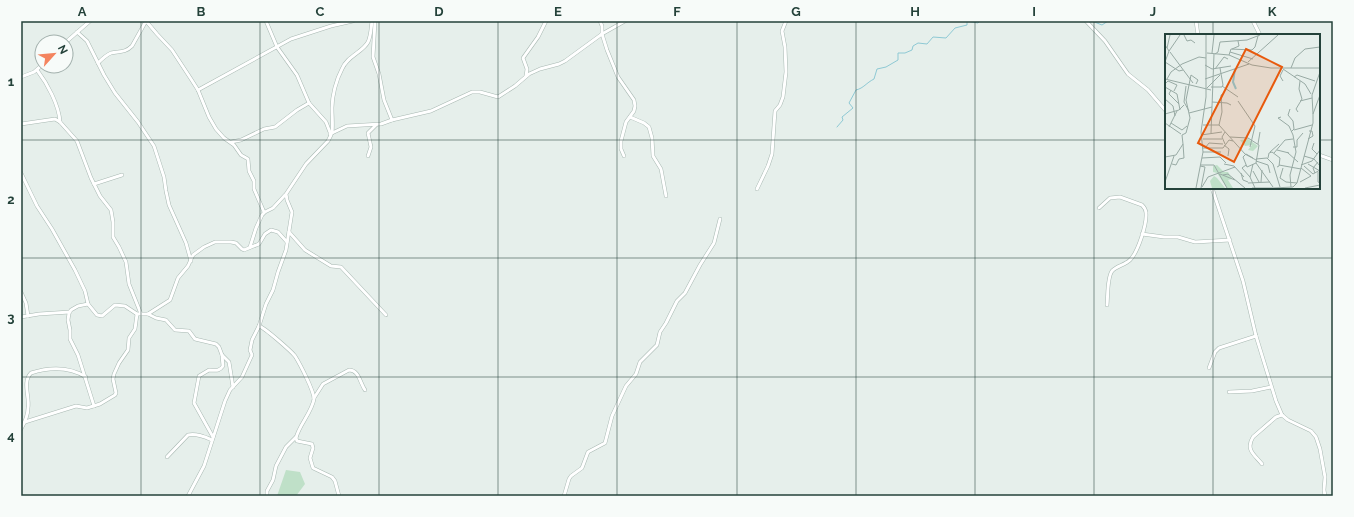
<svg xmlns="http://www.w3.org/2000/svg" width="1354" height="517" viewBox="0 0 1354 517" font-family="Raleway,sans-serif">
<rect width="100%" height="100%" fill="#e6efeb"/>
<path fill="#bfe0c8" d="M286 470 300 472 305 484 296 496H277Z"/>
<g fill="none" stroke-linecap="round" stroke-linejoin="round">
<g stroke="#8ec9d4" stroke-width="1">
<path d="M1092 21 1102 25 1108 21"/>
<path d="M837 127 843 120 842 117 853 108 849 103 856 90C864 88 866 83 874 79L877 69 886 67 898 60V53H905L912 50 913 46 918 43 927 44 933 37 946 38 955 28 967 25V21L978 23 980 21"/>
</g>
<g stroke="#a8b8b2" stroke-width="4">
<g id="minor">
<path d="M146 21 157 34 172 50 191 79 198 90 209 117 216 129 224 138 234 145 241 155 248 159 249 171 254 181V189L264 212"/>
<path d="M375 21 373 57 379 74 384 100 392 120"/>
<path d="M600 21 602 26V34L607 50 618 77 634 100 635 106 634 111 626 122 621 141V149L624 156"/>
<path d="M1086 21 1105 41 1128 74 1148 90 1166 111"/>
<path d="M1196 21 1198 35"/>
<path d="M1253 21 1260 35"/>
<path d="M77 32 87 41 104 75 115 93 138 122 154 146 164 177 166 191 169 205 186 243 191 261"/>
<path d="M66 42 90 21"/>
<path d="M98 63C101 60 106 55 111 53 119 51 125 53 132 46L146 21"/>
<path d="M37 70C47 83 59 105 60 122"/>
<path d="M526 76 527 69 523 58 538 37 546 21"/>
<path d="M21 77 34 72 42 65"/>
<path d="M198 90 291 39 331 26 353 21"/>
<path d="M630 117 644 123 649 127 652 138 653 156 661 169 666 196"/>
<path d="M21 124 55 119 60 122 77 141 91 178 100 196 111 210 113 222V237L119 247 126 262 129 284 141 314"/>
<path d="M332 133C333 124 332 117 332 108 332 96 336 80 342 69 347 56 363 52 368 42 371 36 371 28 372 21"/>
<path d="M330 134 347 126 381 124 392 120 431 111 472 92H480L498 97 515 86 529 74 540 69 559 64 565 61 602 34 625 21"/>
<path d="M231 142 241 140 264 129 275 127 297 110 309 103"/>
<path d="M1319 155 1333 160"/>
<path d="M368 156 371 147 368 133 376 125"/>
<path d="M21 173 37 206 52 229 75 270 85 291 88 304 97 315 102 316 115 305 125 306 137 314H148L156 318 166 320 175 330 189 331 195 339 216 344 219 347 222 355 229 362 233 387"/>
<path d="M94 184 122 175"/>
<path d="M1212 188 1243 281 1256 336 1276 401 1282 415 1288 420 1311 431 1316 437 1320 449 1325 477 1324 490 1325 496"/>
<path d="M757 189 768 166 772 154 775 111 780 105 783 97 786 72 785 47 782 31 786 21"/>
<path d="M1099 208 1110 198 1120 197 1142 205C1144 207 1146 210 1146 213 1147 224 1138 252 1130 260 1125 265 1116 266 1112 271 1107 278 1108 296 1107 305"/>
<path d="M289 232 305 250 331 266 341 267 386 315"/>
<path d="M1142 234 1164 237H1178L1195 242 1230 240"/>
<path d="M250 247 256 228 262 215 265 212 273 208 285 195"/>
<path d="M21 292 26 303 28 316"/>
<path d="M88 304 78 306 71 310 69 313 68 320 70 330V339L78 355 94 406"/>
<path d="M148 314 170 300 178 278 188 266 193 255 204 247 215 242H231L236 243 242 249 244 250 259 244 265 234 271 230 278 232 287 242"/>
<path d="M21 317 39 314 70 312"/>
<path d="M259 326C265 328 291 351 295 356 300 364 314 391 314 399 312 412 299 425 296 438L297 441 312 444 313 448 310 458 313 468 332 477 335 481 339 496"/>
<path d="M1209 368 1215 352 1219 348 1256 336"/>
<path d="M1229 392 1252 391 1271 387"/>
<path d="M314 398 323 384 349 370C359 370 360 383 365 390"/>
<path d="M25 422 76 406 87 408 100 404 115 395 116 393 113 379 114 374 119 363 128 350 129 338 135 329 137 314"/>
<path d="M21 429C25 422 28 416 28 408 30 397 22 382 31 373 50 367 68 366 86 377"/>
<path d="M213 437 194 403 199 376 209 370C215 370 219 372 223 366L222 355"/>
<path d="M167 457 188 435C196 433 205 437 212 440"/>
<path d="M1262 464C1255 455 1245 450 1253 437L1276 417 1282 415"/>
<path d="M188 496 204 466 225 401 230 390 242 377 252 355 250 350 252 340 259 326 266 304 273 290 278 272 286 250 292 212 287 200 286 194 306 164 328 141 331 135 326 122 309 103 297 75 277 47 266 21"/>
<path d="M267 496V491L273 480 276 466 286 447 296 437"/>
<path d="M564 496 569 479 571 476 582 468 588 452 605 443 612 416 626 386 636 374 640 362 657 345 660 332 666 323 677 301 685 293 700 265 714 243 720 219"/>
</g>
</g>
<use href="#minor" stroke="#fff" stroke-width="3"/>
</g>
<path fill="none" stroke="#24423a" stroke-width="1" stroke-opacity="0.55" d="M141 21V496M260 21V496M379 21V496M498 21V496M617 21V496M737 21V496M856 21V496M975 21V496M1094 21V496M1213 21V35M21 140H1166M1319 140H1333M1213 188V496M21 258H1333M21 377H1333"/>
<g transform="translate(1165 34)">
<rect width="155" height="155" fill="#e6efeb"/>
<path d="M83 105 93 112 86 119 88 117 83 116 87 111 80 112 75 106ZM52 131 59 138H63L67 145 63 146 68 154H62L52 139 48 138V132ZM49 142 52 144 60 154H47L45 147Z" fill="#bfe0c8"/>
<path fill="none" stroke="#8ec9d4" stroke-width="2" d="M70 35 68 48 71 55"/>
<path fill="none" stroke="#98aaa4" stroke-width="1" d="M19 1 22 7 26 6 30 9M0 11 4 17 0 28M2 14 5 1M67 15 74 12 73 7M4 17 15 1M5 18 28 49M65 18 88 25M42 19 64 21 87 31 106 34H155M47 19 49 1M50 20 53 18 55 8 82 6 95 1M64 21 66 15 87 16 90 13 93 2M0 28 14 37 18 36M83 28 113 1M40 31 47 35 66 32M126 34 130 24 140 15 155 13M50 35 59 23 63 25M118 35 140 50 146 60M118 36 115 42 118 47M129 43 132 41 150 47M0 45 46 56M2 45 6 38 17 30 34 23 41 24M40 45 84 30M135 47 134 55 137 65M0 50 3 47 12 51 9 57M21 52 19 68 24 77M57 52 73 63M0 53 12 60 15 76M46 53H57L58 51 55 34M42 54 55 41M6 56 4 60 14 70M0 65 8 72 10 82M73 67 90 92 85 113M135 67 147 64M47 68 62 69 66 71M125 75 123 81 128 87 129 95 126 98M133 78 131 75 137 65M24 79 47 73M0 80 14 76 19 71M148 80 147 61 155 38M116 83 113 84 124 92 128 101 131 118 125 141 126 153M0 89 16 100M6 89 17 96 22 92M38 91H54L80 120 91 126M54 91 57 78 56 61 58 60M4 93 12 77M129 96 147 91M60 98 57 103 60 110M46 99 49 20M36 101 57 98M65 103 83 104 94 111 91 129 108 153M38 105H57M143 105 148 102 147 97H144M149 109 147 115 152 120M93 110 95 98M59 111 64 115 63 122M128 113H132V106L138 99M38 114H58L64 106 68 107M40 114 44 109 58 110M112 116 124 119M38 118H56M105 118 114 110M122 118 133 128M109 119 120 106 128 105M139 122 149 125 155 132M0 123 11 121 18 110 17 101 21 99 25 84 21 66 26 41 33 46 31 50M37 124 55 123 61 129M88 124 81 120 78 123 82 133 91 129M103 124 104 119 107 118 115 124 114 132 112 133M91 125 102 124 108 130 115 153M91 127 103 131 105 139M7 130 11 131 14 125 19 124 18 110M59 130 69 132 79 143M88 130 85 143 90 154M143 130 155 137M36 131H49L62 154M81 131 77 134 85 143M114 131 136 135M136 131 147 127 155 116M35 132 40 133 36 154M139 132 148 140 155 136M118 134 115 144 121 148 132 149M88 137 94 148M153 138V148L155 149M76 139 78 146 83 148M150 139 148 134 153 128M55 140 70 146M58 141 63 140 80 154M0 148 9 122M96 148 97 136M135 148 146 142 136 134M83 149 105 148M37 153 43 143 70 133M31 154 38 118 36 98 41 63V1M87 154H108M108 154 128 153 132 149 148 89V80L155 61M140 154 155 151"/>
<path fill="#e8590c" fill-opacity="0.15" stroke="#e8590c" stroke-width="2" d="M81 15 117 33 69 128 33 109Z"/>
<rect width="155" height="155" fill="none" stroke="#24423a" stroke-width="2"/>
</g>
<rect width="1354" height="517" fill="none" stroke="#f7fbf9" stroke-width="44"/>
<g transform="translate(54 54) rotate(63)"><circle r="19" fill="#f7fbf9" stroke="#a3b1ad"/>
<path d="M0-3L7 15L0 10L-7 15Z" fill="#f4845f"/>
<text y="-6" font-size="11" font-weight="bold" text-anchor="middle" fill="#24423a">N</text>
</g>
<rect x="22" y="22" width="1310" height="473" fill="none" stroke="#24423a" stroke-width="1.5"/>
<g font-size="13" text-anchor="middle" font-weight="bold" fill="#24423a">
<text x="82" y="16">A</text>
<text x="201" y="16">B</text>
<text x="320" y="16">C</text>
<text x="439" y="16">D</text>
<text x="558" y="16">E</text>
<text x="677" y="16">F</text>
<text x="796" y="16">G</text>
<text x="915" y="16">H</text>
<text x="1034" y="16">I</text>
<text x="1153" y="16">J</text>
<text x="1272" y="16">K</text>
<text x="11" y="86">1</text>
<text x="11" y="204">2</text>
<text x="11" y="322">3</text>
<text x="11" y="440">4</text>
</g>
</svg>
